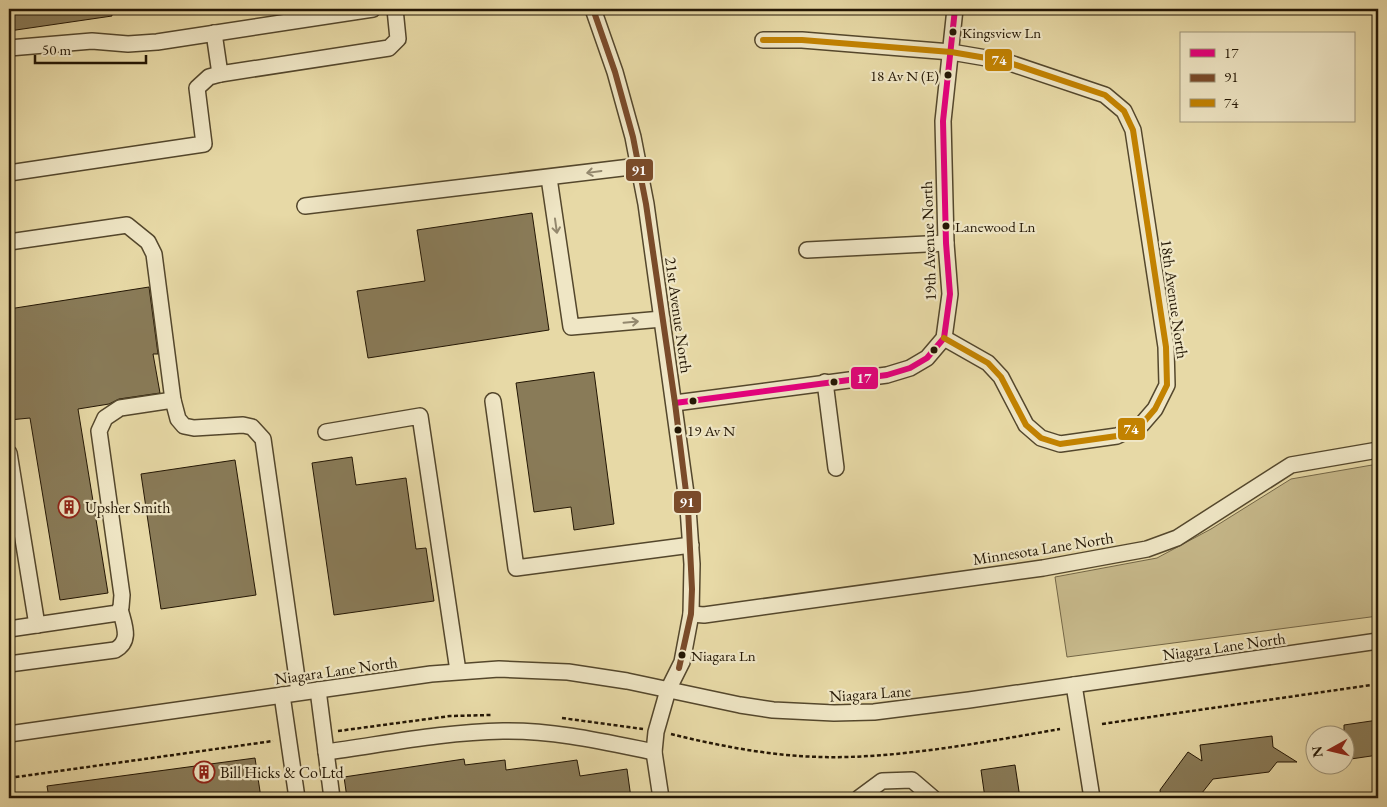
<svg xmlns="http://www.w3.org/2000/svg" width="1387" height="807" viewBox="0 0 1387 807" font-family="'EB Garamond',serif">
<rect width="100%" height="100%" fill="#e7d9a6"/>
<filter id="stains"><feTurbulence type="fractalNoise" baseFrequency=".004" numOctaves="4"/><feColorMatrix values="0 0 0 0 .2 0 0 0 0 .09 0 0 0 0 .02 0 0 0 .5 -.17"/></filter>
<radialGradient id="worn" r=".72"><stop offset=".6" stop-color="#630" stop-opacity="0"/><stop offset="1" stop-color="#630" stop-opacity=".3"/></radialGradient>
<path fill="#c6b88a" stroke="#746747" d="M1378 464V616L1067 657 1055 577 1157 558 1211 529 1291 479Z"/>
<g fill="#897b58" stroke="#231604">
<path d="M9 9H111L112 16 9 31Z"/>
<path d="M532 213 549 330 368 358 357 291 425 281 417 230Z"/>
<path d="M149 287 158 354H153L160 393 119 399 109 404 78 409 108 593 60 600 30 418 9 420V309Z"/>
<path d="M594 372 614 524 574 530 571 507 534 512 516 383Z"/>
<path d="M352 457 356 485 406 478 416 549 426 548 434 601 334 615 312 463Z"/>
<path d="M235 460 256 595 161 609 141 474Z"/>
<path d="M1378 720V755L1344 760V725Z"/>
<path d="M1272 736 1273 747 1297 762H1277L1269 772 1213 779 1198 798H1161L1160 790 1188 752 1202 761 1200 745Z"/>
<path d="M255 758 261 798H49L47 786Z"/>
<path d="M464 759 465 765 505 760 506 770 577 760 580 776 627 769 631 798H347L344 777Z"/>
<path d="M1015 765 1020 798H985L981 770Z"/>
</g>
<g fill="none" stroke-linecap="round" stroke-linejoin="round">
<g stroke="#54472c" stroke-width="18">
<g id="minor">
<path d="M593 9 615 72 633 137 646 204 688 508 692 564 691 614 682 662 668 690 656 732 654 752 661 798"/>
<path d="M214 33 220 74 389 48 398 39 395 9"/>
<path d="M763 40H802L951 52 1004 61 1105 95 1124 111 1133 130 1166 347 1167 385 1155 409 1142 424 1117 436 1060 444 1041 438 1026 425 1001 377 988 363 944 338"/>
<path d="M9 48 92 41 128 44 157 42 373 9"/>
<path d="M9 173 204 144 197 88 209 77 220 74"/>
<path d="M549 178 571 327 662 319"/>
<path d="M305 206 639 166"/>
<path d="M9 242 127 225 148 242 154 254 173 400 178 419 184 426 194 428 243 425 252 427 263 439 299 692"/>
<path d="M807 250 946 243"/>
<path d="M825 382 836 468"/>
<path d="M493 401 516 568 691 545"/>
<path d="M675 403 887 375 910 368 927 358 944 338 950 294 946 243 943 121 955 9"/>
<path d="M326 432 420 416 458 671"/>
<path d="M9 453 37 625"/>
<path d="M691 614 704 615 1043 568 1147 549 1177 538 1291 465 1378 450"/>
<path d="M9 629 118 613 121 607 122 595 99 431 105 418 120 408 173 400"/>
<path d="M9 664 115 650C132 641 124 625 120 609"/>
<path d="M1074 685 1092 798"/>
<path d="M318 690 332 798"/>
<path d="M282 695 297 798"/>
<path d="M9 734 431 674 499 669 568 672 627 681 740 705 773 710 834 713 874 712 969 700 1378 641"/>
<path d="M326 752C385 744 444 732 503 731 554 730 605 742 654 752"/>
<path d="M859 798 882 781 912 780 933 798"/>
</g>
</g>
<g stroke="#231604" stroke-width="2.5" stroke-dasharray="4 2.5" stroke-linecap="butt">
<path d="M562 718 643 729"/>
<path d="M1102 724 1378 684"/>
<path d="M338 731 450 716 491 715"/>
<path d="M671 734C719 746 772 756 821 757 897 759 985 742 1060 729"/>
<path d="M9 778 273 741"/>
</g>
<use href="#minor" stroke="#efe6c5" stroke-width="15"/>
<g stroke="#efe6c5" stroke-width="10">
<path id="bus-1" d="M675 403 887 375 910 368 927 358 944 338 950 294 946 243 943 121 955 9"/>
</g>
<g stroke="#efe6c5" stroke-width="10">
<path id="bus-2" d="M593 9 615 72 633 137 646 204 675 403 688 508 692 589 691 614 679 668"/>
</g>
<g stroke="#efe6c5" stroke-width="10">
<path id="bus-3" d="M763 40H802L951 52 1004 61 1105 95 1124 111 1133 130 1166 347 1167 385 1155 409 1142 424 1117 436 1060 444 1041 438 1026 425 1001 377 988 363 944 338"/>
</g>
<use href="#bus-1" stroke="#e5007d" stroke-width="6"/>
<use href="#bus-2" stroke="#7a4b2a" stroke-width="6"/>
<use href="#bus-3" stroke="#c28201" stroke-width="6"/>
</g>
<defs><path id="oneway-shaft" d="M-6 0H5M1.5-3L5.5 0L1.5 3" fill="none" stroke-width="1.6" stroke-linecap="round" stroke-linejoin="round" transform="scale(1.25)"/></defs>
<g stroke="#93886e">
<use href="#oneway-shaft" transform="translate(594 172) rotate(172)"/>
<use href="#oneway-shaft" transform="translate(556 226) rotate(82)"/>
<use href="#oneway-shaft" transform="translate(631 322) rotate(-5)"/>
</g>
<defs>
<g id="building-ring" transform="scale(1.125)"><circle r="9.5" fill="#efe6c5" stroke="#8f2418" stroke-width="1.5"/><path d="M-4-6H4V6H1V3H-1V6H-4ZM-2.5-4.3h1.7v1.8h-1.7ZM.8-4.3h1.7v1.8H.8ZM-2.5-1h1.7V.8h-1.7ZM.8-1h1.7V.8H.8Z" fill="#8f2418"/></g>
</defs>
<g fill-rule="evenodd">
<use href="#building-ring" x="69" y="507"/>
<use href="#building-ring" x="204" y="772"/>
</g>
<g fill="#231604" stroke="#efe6c5" stroke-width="2">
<circle cx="953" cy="32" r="4.5"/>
<circle cx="948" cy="75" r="4.5"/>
<circle cx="946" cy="226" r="4.5"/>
<circle cx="934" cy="350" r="4.5"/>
<circle cx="834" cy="382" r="4.5"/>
<circle cx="693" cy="401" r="4.5"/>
<circle cx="678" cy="430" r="4.5"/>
<circle cx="682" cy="655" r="4.5"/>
</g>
<g text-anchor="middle" stroke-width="4.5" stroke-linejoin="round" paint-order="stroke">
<g font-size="15" fill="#231604" stroke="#efe6c5" text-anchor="start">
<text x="962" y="38">Kingsview Ln</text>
<text x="939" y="81" text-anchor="end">18 Av N (E)</text>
<text x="955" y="232">Lanewood Ln</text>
<text x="687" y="436">19 Av N</text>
<text x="691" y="661">Niagara Ln</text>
</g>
<g font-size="16" fill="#231604" stroke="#efe6c5">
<text transform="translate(928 241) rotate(-92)" y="6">19th Avenue North</text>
<text transform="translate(1175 299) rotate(82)" y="6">18th Avenue North</text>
<text transform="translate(679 315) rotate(82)" y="6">21st Avenue North</text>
<text transform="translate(1043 548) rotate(-9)" y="6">Minnesota Lane North</text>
<text transform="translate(1224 646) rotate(-8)" y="6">Niagara Lane North</text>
<text transform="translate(336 670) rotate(-8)" y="6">Niagara Lane North</text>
<text transform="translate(870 693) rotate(-4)" y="6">Niagara Lane</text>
</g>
<g font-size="16" fill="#231604" stroke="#efe6c5" text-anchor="start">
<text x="85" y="513">Upsher Smith</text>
<text x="220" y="778">Bill Hicks &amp; Co Ltd</text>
</g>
</g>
<g stroke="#efe6c5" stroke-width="2">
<rect x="984" y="48" width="29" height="24" rx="5" fill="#c28201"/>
<rect x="625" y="158" width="29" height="24" rx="5" fill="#7a4b2a"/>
<rect x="850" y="366" width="29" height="24" rx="5" fill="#e5007d"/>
<rect x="1117" y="417" width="29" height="24" rx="5" fill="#c28201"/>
<rect x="673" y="490" width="29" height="24" rx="5" fill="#7a4b2a"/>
</g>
<g font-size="14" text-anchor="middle" font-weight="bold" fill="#fff">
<text x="999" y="65">74</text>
<text x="639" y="175">91</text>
<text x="864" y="383">17</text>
<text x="1131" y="434">74</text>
<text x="687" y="507">91</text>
</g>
<rect width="1387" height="807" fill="none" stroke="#e7d9a6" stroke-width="30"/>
<rect x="10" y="10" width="1367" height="787" fill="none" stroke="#231604" stroke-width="2.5"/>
<rect x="15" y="15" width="1357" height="777" fill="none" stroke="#231604"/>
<rect x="1180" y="32" width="175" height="90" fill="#efe6c5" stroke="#9d9378"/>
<rect x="1190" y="49" width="25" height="8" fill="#e5007d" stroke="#9d9378"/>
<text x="1224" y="58" font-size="15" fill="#231604">17</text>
<rect x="1190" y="74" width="25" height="8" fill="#7a4b2a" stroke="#9d9378"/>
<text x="1224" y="82" font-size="15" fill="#231604">91</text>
<rect x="1190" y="99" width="25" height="8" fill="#c28201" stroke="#9d9378"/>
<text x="1224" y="108" font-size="15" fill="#231604">74</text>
<g transform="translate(1330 750) rotate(262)"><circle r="24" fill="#efe6c5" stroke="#9d9378"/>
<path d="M0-4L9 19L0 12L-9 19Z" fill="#8f2418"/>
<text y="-8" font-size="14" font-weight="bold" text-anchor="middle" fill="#231604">N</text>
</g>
<path d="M35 55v8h111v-8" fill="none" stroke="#231604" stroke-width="2.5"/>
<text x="42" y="55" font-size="15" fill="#231604" stroke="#efe6c5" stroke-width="4" paint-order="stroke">50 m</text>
<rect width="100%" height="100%" filter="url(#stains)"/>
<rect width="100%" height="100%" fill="url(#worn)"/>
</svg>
